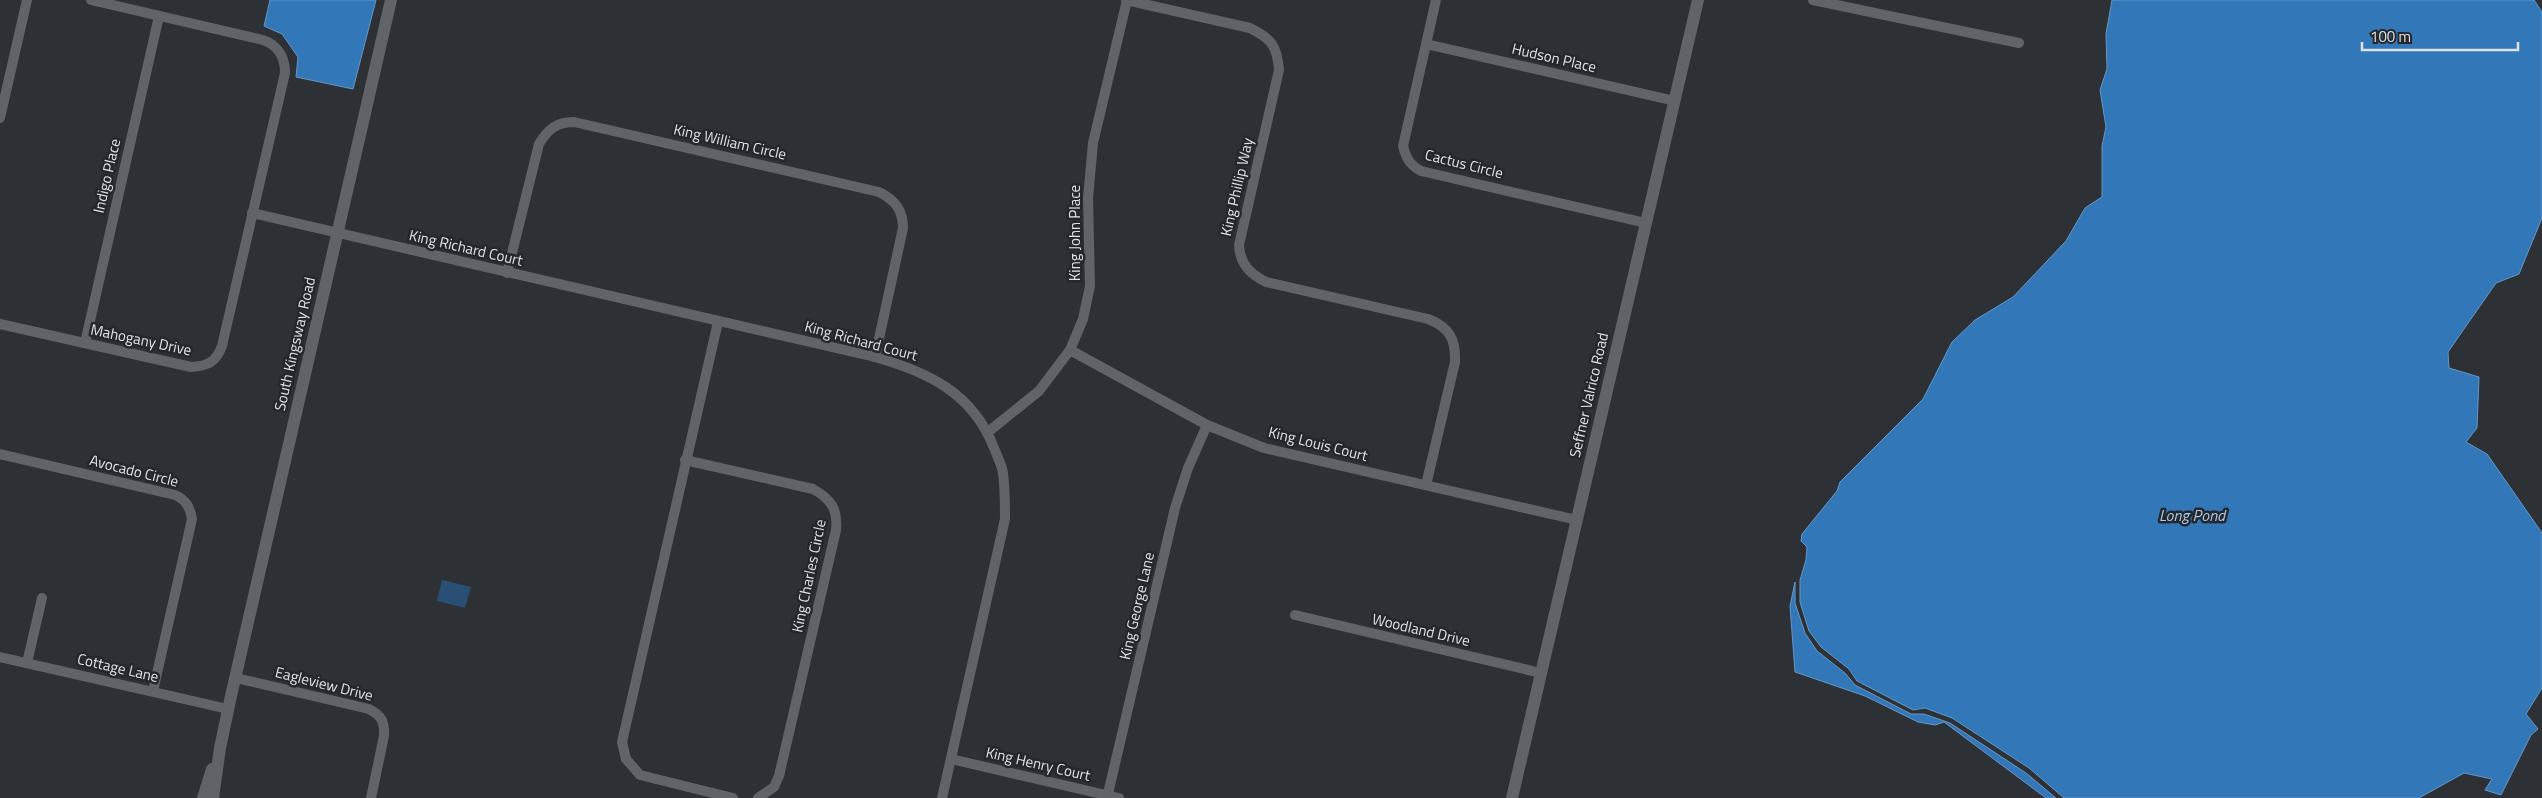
<svg xmlns="http://www.w3.org/2000/svg" width="2542" height="798" viewBox="0 0 2542 798" font-family="'Titillium Web',sans-serif">
<rect width="100%" height="100%" fill="#2d3135"/>
<path fill="#2a4f74" d="M442 580 471 587 465 608 437 601Z"/>
<g fill="#3277b8" stroke="#6697c6">
<path d="M270 0H376L353 89 296 77 298 57 282 34 264 26Z"/>
<path d="M2112 0H2534L2542 12V218L2519 274 2496 283 2448 352 2449 368 2479 377 2477 428 2466 442 2487 454 2542 533V688L2526 714 2538 729 2531 735 2501 795 2485 790 2492 779 2464 773 2419 798H2064L2029 768 1952 718 1925 708 1913 710 1857 681 1849 669 1821 647 1809 631 1800 602V580L1806 560 1807 547 1801 541 1802 534 1837 491 1840 482 1923 399 1952 342 1975 320 2013 297 2066 241 2085 208 2102 197V146L2106 127 2100 90 2107 69 2106 34Z"/>
<path d="M1795 582V603L1805 633 1817 651 1845 673 1855 685 1911 714H1924L1950 723 2026 773 2056 798H2046L1944 722 1935 725 1918 722 1865 696 1795 672 1790 606Z"/>
</g>
<g fill="none" stroke-linecap="round" stroke-linejoin="round">
<g stroke="#606469" stroke-width="10">
<path d="M1126 0 1250 28C1272 39 1277 46 1279 70L1239 245C1240 264 1250 274 1266 282L1428 319C1449 327 1456 339 1455 362L1426 485"/>
<path d="M1436 0 1403 146C1406 158 1410 165 1421 171L1646 223"/>
<path d="M1813 0 2019 43"/>
<path d="M1426 44 1675 101"/>
<path d="M0 118 27 0"/>
<path d="M252 213 875 357C928 372 973 393 994 448 997 456 1002 465 1003 473 1005 488 1005 504 1005 519L942 798"/>
<path d="M507 273 539 144C548 129 557 122 574 122L879 192C895 200 903 210 903 228L875 357"/>
<path d="M718 322 622 742 626 759 640 775 733 798"/>
<path d="M0 324 191 367C208 366 216 362 222 346L285 73C285 58 278 45 263 40L91 0"/>
<path d="M85 343 159 16"/>
<path d="M1070 350 1207 425 1264 448 1577 520"/>
<path d="M988 432 1039 391 1070 350 1083 319 1090 286 1088 198 1093 143 1127 0"/>
<path d="M0 454 175 495C186 500 190 507 192 519L153 691"/>
<path d="M685 460 813 489C831 499 838 509 836 530L779 776 774 787 758 798"/>
<path d="M1295 615 1541 673"/>
<path d="M0 657 228 709"/>
<path d="M27 663 42 598"/>
<path d="M236 678 369 709C381 715 385 722 384 736L371 798"/>
<path d="M951 759 1119 798"/>
<path d="M1107 798 1175 508 1188 468 1207 425"/>
</g>
<g stroke="#606469" stroke-width="12">
<path d="M203 798 212 769"/>
<path d="M213 798 220 748 231 696 391 0"/>
<path d="M1512 798 1698 0"/>
</g>
</g>
<g text-anchor="middle" stroke-width="5" stroke-linejoin="round" paint-order="stroke">
<g font-size="15" fill="#dfe2e5" stroke="#24272b">
<text transform="translate(1554 58) rotate(13)" y="5">Hudson Place</text>
<text transform="translate(730 142) rotate(13)" y="5">King William Circle</text>
<text transform="translate(1464 164) rotate(14)" y="5">Cactus Circle</text>
<text transform="translate(107 176) rotate(-77)" y="5">Indigo Place</text>
<text transform="translate(1237 187) rotate(-77)" y="5">King Phillip Way</text>
<text transform="translate(1075 233) rotate(-90)" y="5">King John Place</text>
<text transform="translate(466 248) rotate(13)" y="5">King Richard Court</text>
<text transform="translate(141 340) rotate(12)" y="5">Mahogany Drive</text>
<text transform="translate(861 341) rotate(15)" y="5">King Richard Court</text>
<text transform="translate(295 344) rotate(-77)" y="5">South Kingsway Road</text>
<text transform="translate(1589 395) rotate(-77)" y="5">Seffner Valrico Road</text>
<text transform="translate(1318 444) rotate(14)" y="5">King Louis Court</text>
<text transform="translate(134 471) rotate(14)" y="5">Avocado Circle</text>
<text transform="translate(809 576) rotate(-78)" y="5">King Charles Circle</text>
<text transform="translate(1137 606) rotate(-77)" y="5">King George Lane</text>
<text transform="translate(1421 630) rotate(13)" y="5">Woodland Drive</text>
<text transform="translate(118 668) rotate(13)" y="5">Cottage Lane</text>
<text transform="translate(324 684) rotate(14)" y="5">Eagleview Drive</text>
<text transform="translate(1038 764) rotate(13)" y="5">King Henry Court</text>
</g>
<g font-size="16" font-style="italic" fill="#a9caed" stroke="#24272b">
<text x="2192" y="521">Long Pond</text>
</g>
</g>
<path d="M2362 42v8h156v-8" fill="none" stroke="#dfe2e5" stroke-width="2.5"/>
<text x="2370" y="42" font-size="15" fill="#dfe2e5" stroke="#24272b" stroke-width="4" paint-order="stroke">100 m</text>
</svg>
